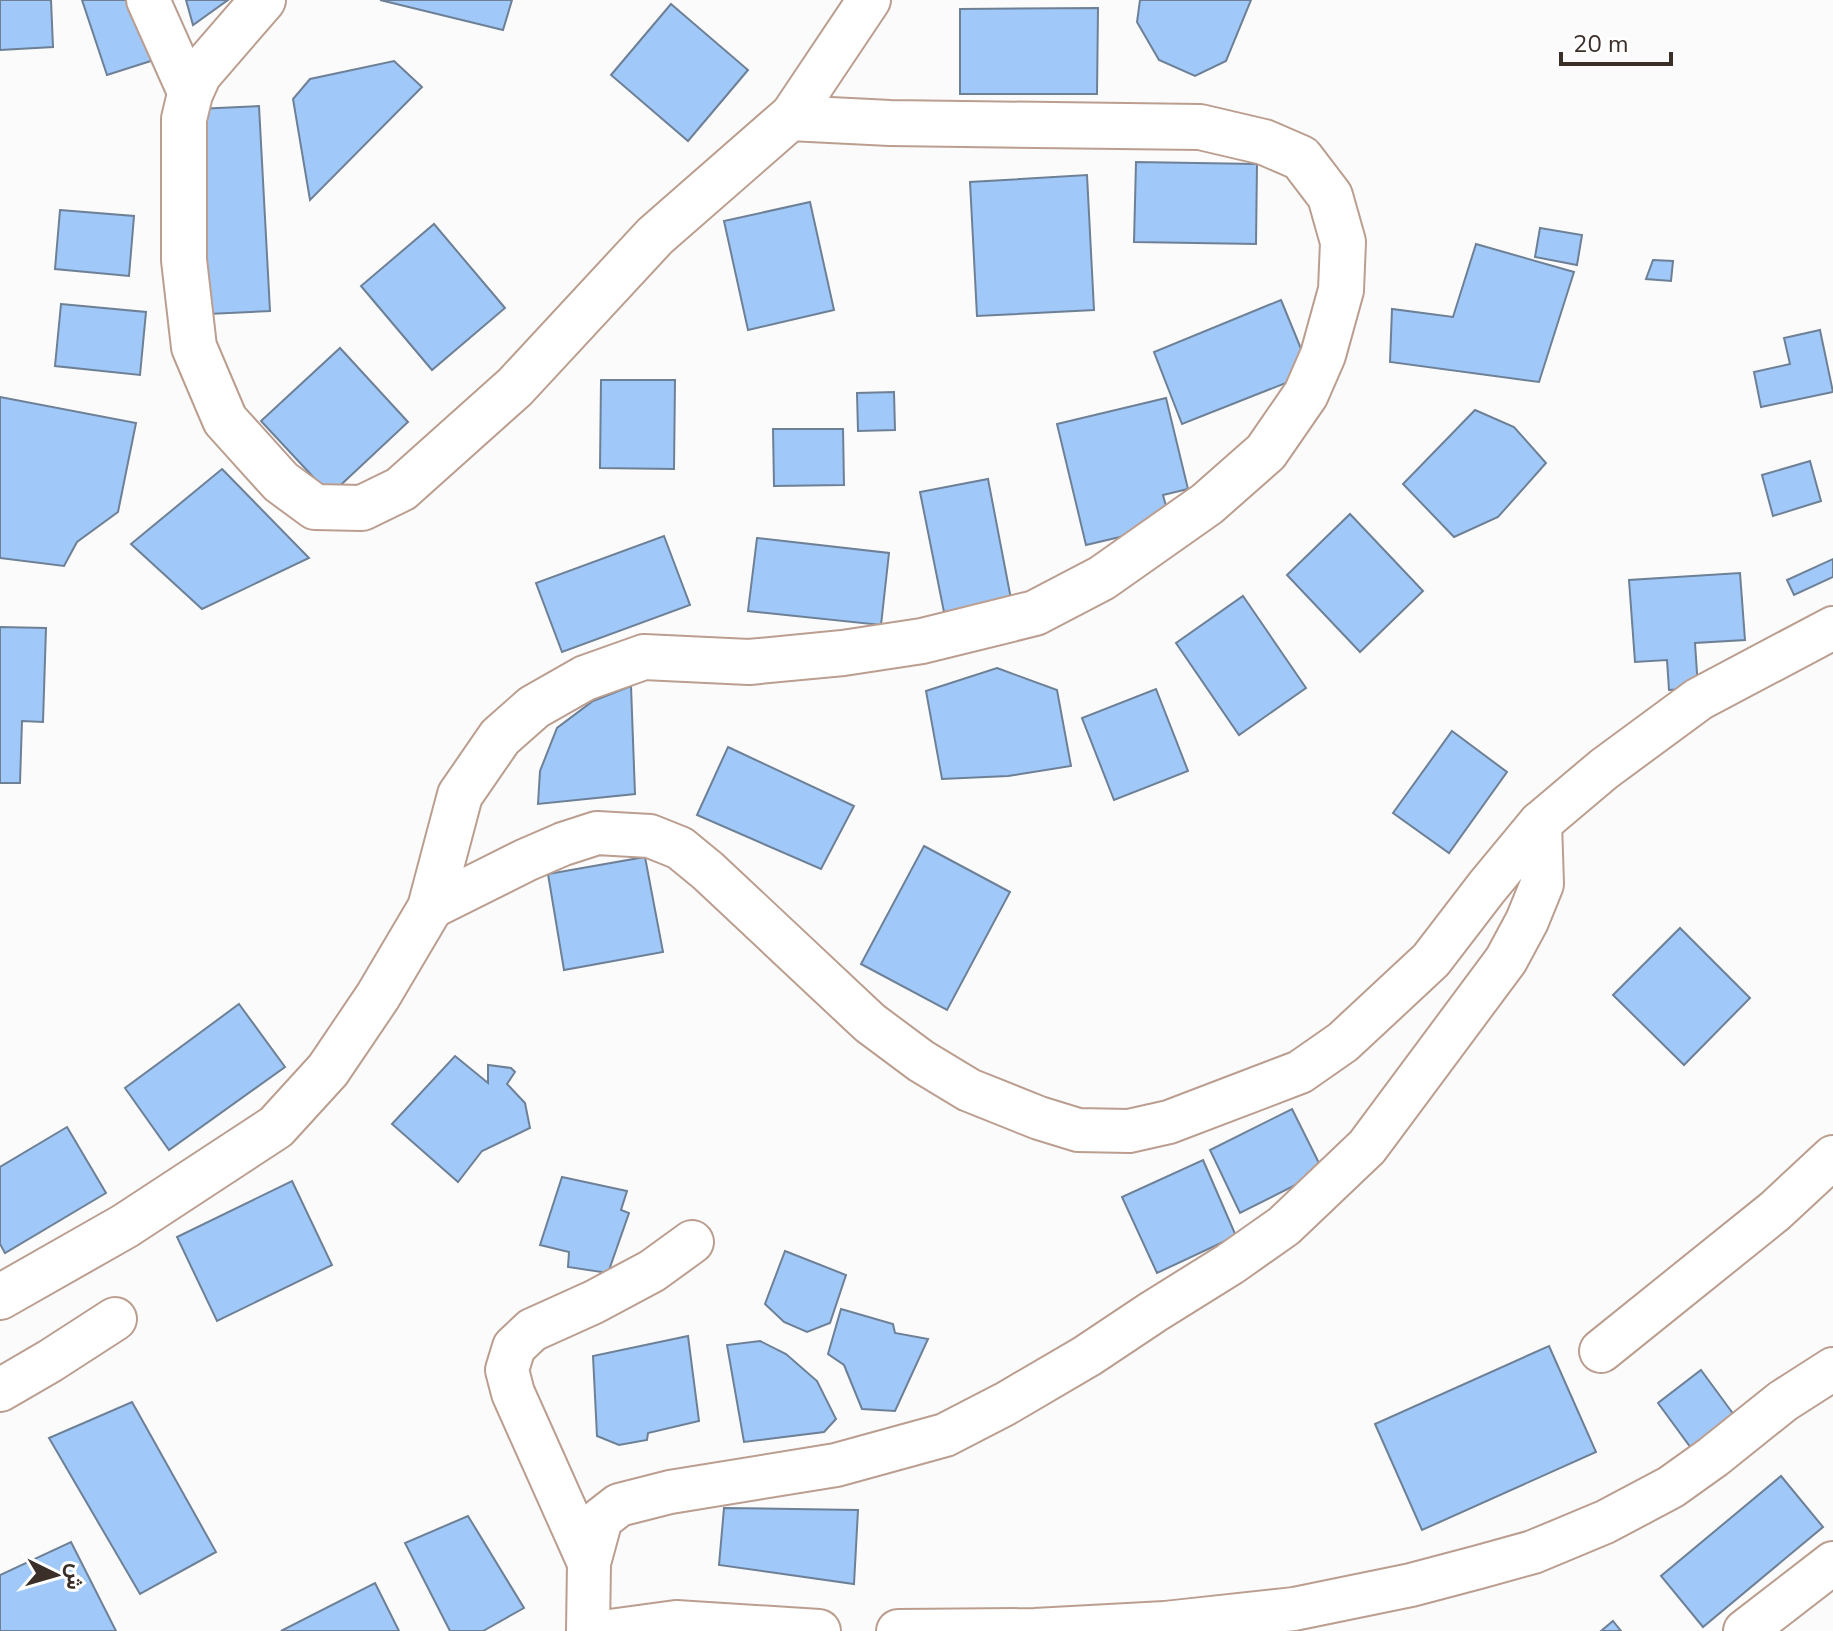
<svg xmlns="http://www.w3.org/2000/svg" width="1833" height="1631" viewBox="0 0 1833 1631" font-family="'Nunito Sans',Vazirmatn,sans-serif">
<rect width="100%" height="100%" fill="#fbfbfb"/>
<g fill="#a0c8f9" stroke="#6d8096" stroke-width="2">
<path d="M0 0H51L53 47 0 50Z"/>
<path d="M82 0H138L157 59 107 75Z"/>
<path d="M186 0H228L193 25Z"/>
<path d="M380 0H512L503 30Z"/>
<path d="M1140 0H1251L1226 61 1195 76 1159 60 1137 22Z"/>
<path d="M671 4 748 70 688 141 611 75Z"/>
<path d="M1098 8 1097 94H960V9Z"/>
<path d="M394 61 422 87 310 200 293 99 310 79Z"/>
<path d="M259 106 270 311 208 314 197 109Z"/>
<path d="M1136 162 1257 164 1256 244 1134 242Z"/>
<path d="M1087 175 1094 310 977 316 970 182Z"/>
<path d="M810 202 834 310 748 330 724 221Z"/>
<path d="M60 210 134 216 129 276 55 269Z"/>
<path d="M434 224 505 308 432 370 361 286Z"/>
<path d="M1540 228 1582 235 1577 265 1535 257Z"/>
<path d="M1476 244 1574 272 1539 382 1390 362 1392 309 1453 317Z"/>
<path d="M1653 260 1673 261 1671 281 1646 279Z"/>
<path d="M1281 300 1311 373 1182 424 1154 352Z"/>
<path d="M61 304 146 312 140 375 55 366Z"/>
<path d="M1820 330 1833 392 1761 407 1754 372 1790 364 1784 338Z"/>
<path d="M340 348 408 422 330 495 261 421Z"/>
<path d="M601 380H675L674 469 600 468Z"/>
<path d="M894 392 895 430 858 431 857 393Z"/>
<path d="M0 397 136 423 118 512 77 542 64 566 0 558Z"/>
<path d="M1166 398 1188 489 1163 495 1171 525 1086 545 1057 424Z"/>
<path d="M1475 410 1514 427 1546 463 1498 517 1454 537 1403 484Z"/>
<path d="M773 429H843L844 485 774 486Z"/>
<path d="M1810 461 1821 501 1773 516 1762 475Z"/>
<path d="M222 469 309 558 202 609 131 544Z"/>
<path d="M988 479 1011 599 944 612 920 492Z"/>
<path d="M1350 514 1423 591 1360 652 1287 575Z"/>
<path d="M664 536 690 605 562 652 536 583Z"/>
<path d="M757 538 889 553 881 625 748 611Z"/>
<path d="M1833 559V577L1794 595 1787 580Z"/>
<path d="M1740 573 1745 640 1695 643 1698 688 1669 690 1667 660 1635 662 1629 580Z"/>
<path d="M1243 596 1306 688 1239 735 1176 643Z"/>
<path d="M0 627 46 628 43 722 22 721 20 783H0Z"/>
<path d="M997 668 1057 690 1071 766 1008 776 942 779 926 691Z"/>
<path d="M631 686 635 794 538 804 540 771 557 728 593 701Z"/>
<path d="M1156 689 1188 771 1114 800 1082 718Z"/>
<path d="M1452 731 1507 772 1449 853 1393 813Z"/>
<path d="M728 747 854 806 821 869 697 815Z"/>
<path d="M924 846 1010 892 947 1010 861 964Z"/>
<path d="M645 857 663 952 564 970 548 874Z"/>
<path d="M1680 928 1750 998 1684 1065 1613 995Z"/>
<path d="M239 1004 285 1067 169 1150 125 1088Z"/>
<path d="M455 1056 488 1083V1065L511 1068 515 1072 507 1084 525 1103 530 1128 482 1151 458 1182 392 1124Z"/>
<path d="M1292 1109 1323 1171 1240 1213 1210 1150Z"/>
<path d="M67 1127 106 1193 5 1253 0 1244V1167Z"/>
<path d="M1203 1160 1236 1236 1157 1273 1122 1197Z"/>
<path d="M562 1177 627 1191 621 1210 629 1213 608 1273 568 1267 569 1252 540 1245Z"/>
<path d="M292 1181 332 1265 217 1321 177 1237Z"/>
<path d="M785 1251 846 1275 830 1323 807 1332 784 1322 765 1304Z"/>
<path d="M841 1309 893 1324 895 1333 928 1339 895 1411 862 1409 844 1365 828 1354Z"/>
<path d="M688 1336 699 1421 648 1433 647 1440 619 1445 597 1436 593 1356Z"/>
<path d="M760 1341 786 1354 817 1381 836 1419 824 1432 744 1442 727 1345Z"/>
<path d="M1549 1346 1596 1452 1422 1530 1375 1424Z"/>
<path d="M1701 1370 1737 1419 1694 1452 1658 1403Z"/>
<path d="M132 1402 216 1552 140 1594 49 1438Z"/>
<path d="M1781 1476 1823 1527 1703 1627 1661 1576Z"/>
<path d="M724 1508 858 1510 854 1584 719 1565Z"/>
<path d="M468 1516 524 1608 483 1631H450L405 1543Z"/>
<path d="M71 1542 116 1631H0V1575Z"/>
<path d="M375 1583 399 1631H281Z"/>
<path d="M1613 1621 1621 1631H1601Z"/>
</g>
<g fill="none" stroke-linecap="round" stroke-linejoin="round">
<g stroke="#bb9e8f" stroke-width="46">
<g id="street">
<path d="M148 0 190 94"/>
<path d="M790 118 869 0"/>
<path d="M430 908 526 860 563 844 597 833 650 836 680 848 708 871 870 1023 921 1061 969 1090 1039 1118 1078 1130 1129 1131 1169 1122 1300 1072 1343 1042 1431 960 1487 887 1540 823 1604 769 1699 699 1833 628"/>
<path d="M1601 1351 1775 1211 1833 1157"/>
<path d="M0 1390 50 1361 115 1319"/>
<path d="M589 1563 513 1393 507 1370 514 1347 532 1330 594 1302 652 1271 692 1242"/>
<path d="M588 1631 589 1563 601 1519 619 1505 670 1492 836 1465 945 1435 1005 1404 1087 1356 1153 1312 1230 1264 1284 1226 1367 1147 1506 960 1527 921 1542 884 1540 823"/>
<path d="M610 1631 676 1622 819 1631"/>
<path d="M898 1631 1035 1630 1165 1623 1294 1609 1411 1585 1479 1567 1533 1552 1605 1522 1671 1487 1713 1457 1783 1401 1833 1369"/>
<path d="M1745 1631 1833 1563"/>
</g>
</g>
<g stroke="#bb9e8f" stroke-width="48">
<path id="secondary" d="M0 1297 125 1226 276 1127 328 1070 378 996 430 908 460 795 500 737 534 707 585 678 644 657 749 662 843 653 922 641 1035 613 1102 578 1207 504 1266 452 1306 394 1323 355 1341 290 1343 242 1330 196 1301 158 1264 142 1200 127 890 123 790 118 655 236 515 387 401 489 362 508 315 507 281 482 225 420 194 347 184 260V119L190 94 199 74 263 0"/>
</g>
<use href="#street" stroke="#fff" stroke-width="42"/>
<use href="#secondary" stroke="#fff" stroke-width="44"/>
</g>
<g transform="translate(56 1575) rotate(95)" stroke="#ffffff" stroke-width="6" paint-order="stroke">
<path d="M0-6L14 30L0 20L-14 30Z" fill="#3b2f29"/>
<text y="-12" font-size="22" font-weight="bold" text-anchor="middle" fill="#3b2f29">ش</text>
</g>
<path d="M1561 52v12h110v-12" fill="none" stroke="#3b2f29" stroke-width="4"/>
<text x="1573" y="52" font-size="24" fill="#3b2f29" stroke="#ffffff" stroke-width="6" paint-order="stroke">20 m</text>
</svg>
